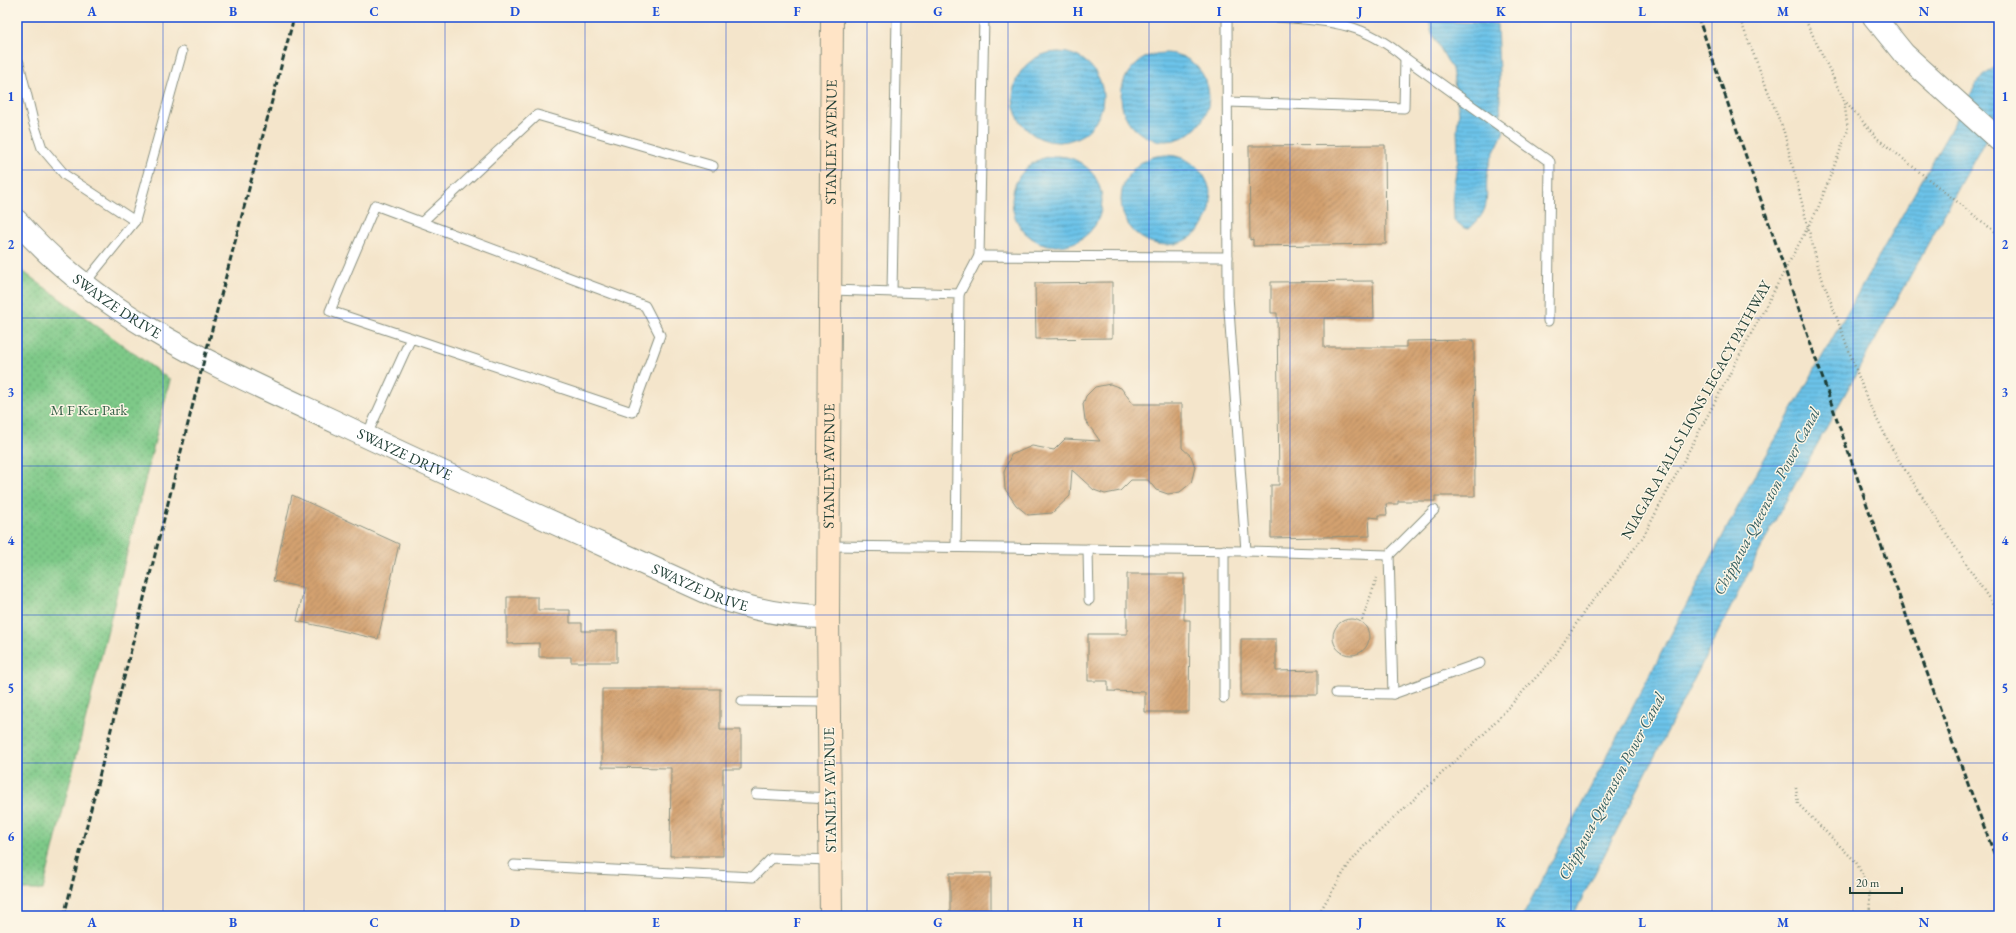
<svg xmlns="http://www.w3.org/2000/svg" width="2016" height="933" viewBox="0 0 2016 933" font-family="'EB Garamond',serif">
<defs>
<pattern id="park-dots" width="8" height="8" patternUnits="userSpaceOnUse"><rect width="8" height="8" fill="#7ec988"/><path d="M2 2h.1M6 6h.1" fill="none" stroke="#67a470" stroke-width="1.8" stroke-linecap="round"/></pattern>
<pattern id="water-rules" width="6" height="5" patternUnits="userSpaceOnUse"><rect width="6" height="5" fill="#6cc3e9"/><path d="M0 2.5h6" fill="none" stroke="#58a0be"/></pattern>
<pattern id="building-hatch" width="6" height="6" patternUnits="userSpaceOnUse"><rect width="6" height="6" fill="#d3a170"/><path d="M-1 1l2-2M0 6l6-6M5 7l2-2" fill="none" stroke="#ab845d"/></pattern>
</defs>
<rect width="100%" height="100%" fill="#fcf5e5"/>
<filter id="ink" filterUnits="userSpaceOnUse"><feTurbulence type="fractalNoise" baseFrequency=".025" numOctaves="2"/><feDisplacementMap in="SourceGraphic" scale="8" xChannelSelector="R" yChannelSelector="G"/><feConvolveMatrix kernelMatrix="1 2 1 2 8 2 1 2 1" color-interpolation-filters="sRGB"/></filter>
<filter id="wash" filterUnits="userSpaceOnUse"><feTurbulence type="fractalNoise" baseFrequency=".012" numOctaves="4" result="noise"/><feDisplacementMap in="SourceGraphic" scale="16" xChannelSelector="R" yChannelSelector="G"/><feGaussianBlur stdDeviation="0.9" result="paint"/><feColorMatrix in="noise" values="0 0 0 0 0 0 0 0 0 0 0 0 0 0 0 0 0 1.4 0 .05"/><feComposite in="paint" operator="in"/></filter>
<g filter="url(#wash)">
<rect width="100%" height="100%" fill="#f4e5cb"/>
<path fill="url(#park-dots)" stroke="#4e835e" d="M17 267 170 380 43 890H17Z"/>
<g fill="url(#water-rules)" stroke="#46808e">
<path d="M1429 21 1497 24 1501 123 1504 131C1499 144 1491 155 1488 169 1483 198 1495 206 1469 229L1464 228 1454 220 1453 191 1458 158 1457 129 1459 112 1452 69 1432 34Z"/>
<circle cx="1058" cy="97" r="45"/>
<circle cx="1165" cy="97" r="44"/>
<path d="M1999 63V115L1777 517 1573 916H1523L1749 486 1978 81Z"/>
<circle cx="1166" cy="200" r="45"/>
<circle cx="1057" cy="201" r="45"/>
</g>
<g id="blocks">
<g fill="url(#building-hatch)">
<path d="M1385 145 1386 244 1253 246V239L1250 240 1249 146Z"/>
<path d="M1373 281 1374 318H1324V347H1406V341L1474 340 1475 496H1435V501H1398V504H1386L1387 515H1379V518L1369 517 1370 536 1271 538V485H1279L1277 313H1271V282Z"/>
<path d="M1112 282V338L1036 339 1035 283Z"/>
<path d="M1110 384 1121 388 1133 404H1182V448L1191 456 1195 467 1191 483 1180 492 1168 494 1156 490 1148 480H1131L1120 491 1105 494 1094 490 1072 470 1070 496 1052 513 1028 515 1016 505 1005 489 1004 472 1011 455 1032 446 1054 450 1065 439 1100 441 1085 420 1083 404 1086 396 1095 387Z"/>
<path d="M292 495 399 544 378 639 297 621 304 588 273 581Z"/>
<path d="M1127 574H1184V620H1190L1189 712H1145V692L1108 691V681H1088V634H1127Z"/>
<path d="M507 597H538V610H570V623H582V631H617V662H571V657H539V643L507 644Z"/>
<circle cx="1351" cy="637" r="18"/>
<path d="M1241 639H1276V671L1318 670V695H1241Z"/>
<path d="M602 689H720V730H741V769H723V856H670L671 768 602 767Z"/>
<rect x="950" y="873" width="41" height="43"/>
</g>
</g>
</g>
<g filter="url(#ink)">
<use href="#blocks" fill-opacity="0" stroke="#8a9180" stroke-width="1"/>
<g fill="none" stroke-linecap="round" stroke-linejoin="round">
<g stroke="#8a9180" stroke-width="11">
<g id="service">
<path d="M1277 17C1329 21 1363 22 1405 58L1550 162 1548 321"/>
<path d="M17 63H19L33 121 42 148 65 175 135 221 182 52"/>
<path d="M1228 102 1404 108 1405 58"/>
<path d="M422 222 537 115 713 166"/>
<path d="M979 256 984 17"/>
<path d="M84 284 135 221"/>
<path d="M831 290 959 294 956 547"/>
<path d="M892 292 897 17"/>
<path d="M959 294 979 256 1228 257"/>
<path d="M366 437 411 338 632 412 660 335 645 306 375 205 330 311 411 338"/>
<path d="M829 546 1246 551 1228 296 1227 17"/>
<path d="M1088 549 1089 600"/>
<path d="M1224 550V698"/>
<path d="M1246 551 1389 555 1434 510"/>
<path d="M1389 555 1393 694"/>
<path d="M1336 693 1393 694 1480 663"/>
<path d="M742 701 829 702"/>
<path d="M756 794 829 798"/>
<path d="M514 865 753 877 772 858 830 860"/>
</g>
</g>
<g stroke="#8a9180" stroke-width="24">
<g id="tertiary">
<path d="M1874 17 1904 54 1999 140"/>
<path id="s1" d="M17 221C102 319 225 370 340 424 464 483 590 539 715 596 752 610 788 617 828 617"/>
</g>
</g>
<g stroke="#8a9180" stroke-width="24">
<g id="secondary">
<path id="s2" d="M831 916 828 617 832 17"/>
</g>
</g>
<g stroke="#8a9180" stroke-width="2.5" stroke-dasharray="1 3" stroke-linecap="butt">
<path d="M1739 17 1784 132"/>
<path d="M1804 17 1844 100 1878 139 1999 235"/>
<path d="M1896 456 1999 614"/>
<path d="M1362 620 1377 578"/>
<path d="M1796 787 1798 804 1856 862 1869 888 1870 916"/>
<path d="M1317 916 1349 864 1366 844 1483 735 1552 660 1588 606 1613 577 1643 537 1818 208 1848 130 1844 100"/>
</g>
<use href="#service" stroke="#fff" stroke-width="9"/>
<use href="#tertiary" stroke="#fff" stroke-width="22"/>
<use href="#secondary" stroke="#ffe4c6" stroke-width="22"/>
<g stroke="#1f3d34" stroke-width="3" stroke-dasharray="6 3" stroke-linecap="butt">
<path d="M1698 17C1796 301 1892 586 1999 866"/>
<path d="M64 916 204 360 294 17"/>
</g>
<path stroke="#8a9180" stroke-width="2.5" stroke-dasharray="1 3" stroke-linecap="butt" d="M1784 132 1819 270 1868 402 1896 456"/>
</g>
</g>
<path fill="none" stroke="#1d4ed8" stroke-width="1" stroke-opacity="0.55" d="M163 17V916M304 17V916M445 17V916M585 17V916M726 17V916M867 17V916M1008 17V916M1149 17V916M1290 17V916M1431 17V916M1571 17V916M1712 17V916M1853 17V916M17 170H1999M17 318H1999M17 466H1999M17 615H1999M17 763H1999"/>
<g text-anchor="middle" stroke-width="3" stroke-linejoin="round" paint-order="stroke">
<g font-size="15" fill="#1f3d34" stroke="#fcf5e5">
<text dy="5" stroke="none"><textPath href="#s2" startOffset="774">STANLEY AVENUE</textPath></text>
<text dy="5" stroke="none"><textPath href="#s1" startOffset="132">SWAYZE DRIVE</textPath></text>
<text transform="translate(1696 410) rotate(-61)" y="5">NIAGARA FALLS LIONS LEGACY PATHWAY</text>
<text dy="5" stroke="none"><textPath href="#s1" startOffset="456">SWAYZE DRIVE</textPath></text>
<text dy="5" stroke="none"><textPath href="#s2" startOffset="450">STANLEY AVENUE</textPath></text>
<text dy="5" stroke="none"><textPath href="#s1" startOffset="780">SWAYZE DRIVE</textPath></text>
<text transform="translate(830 790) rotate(-91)" y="5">STANLEY AVENUE</text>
</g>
<g font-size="15" fill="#376049" stroke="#fcf5e5">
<text x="89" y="415">M F Ker Park</text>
</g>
<g font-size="16" font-style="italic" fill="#325e61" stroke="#fcf5e5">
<text transform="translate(1766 501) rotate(-62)" y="6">Chippawa-Queenston Power Canal</text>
<text transform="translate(1611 786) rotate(-62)" y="6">Chippawa-Queenston Power Canal</text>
</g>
</g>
<rect width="2016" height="933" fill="none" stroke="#fcf5e5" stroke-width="44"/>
<path d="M1850 887v6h52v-6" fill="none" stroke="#1f3d34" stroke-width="2"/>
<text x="1856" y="887" font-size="12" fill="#1f3d34" stroke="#fcf5e5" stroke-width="3" paint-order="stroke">20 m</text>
<rect x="22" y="22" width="1972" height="889" fill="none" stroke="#1d4ed8" stroke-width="1.5"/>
<g font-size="13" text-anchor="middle" font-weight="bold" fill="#1d4ed8">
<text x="92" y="16">A</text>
<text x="233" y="16">B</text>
<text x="374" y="16">C</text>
<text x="515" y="16">D</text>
<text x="656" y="16">E</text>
<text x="797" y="16">F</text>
<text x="938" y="16">G</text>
<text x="1078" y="16">H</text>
<text x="1219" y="16">I</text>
<text x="1360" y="16">J</text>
<text x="1501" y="16">K</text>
<text x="1642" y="16">L</text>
<text x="1783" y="16">M</text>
<text x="1924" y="16">N</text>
<text x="11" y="101">1</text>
<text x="2005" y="101">1</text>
<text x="11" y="249">2</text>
<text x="2005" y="249">2</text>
<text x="11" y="397">3</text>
<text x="2005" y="397">3</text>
<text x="11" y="545">4</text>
<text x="2005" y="545">4</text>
<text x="11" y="693">5</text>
<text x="2005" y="693">5</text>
<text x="11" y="841">6</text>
<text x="2005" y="841">6</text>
<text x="92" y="927">A</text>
<text x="233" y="927">B</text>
<text x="374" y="927">C</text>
<text x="515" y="927">D</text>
<text x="656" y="927">E</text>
<text x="797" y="927">F</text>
<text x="938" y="927">G</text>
<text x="1078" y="927">H</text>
<text x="1219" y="927">I</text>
<text x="1360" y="927">J</text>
<text x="1501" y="927">K</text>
<text x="1642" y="927">L</text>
<text x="1783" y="927">M</text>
<text x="1924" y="927">N</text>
</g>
</svg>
